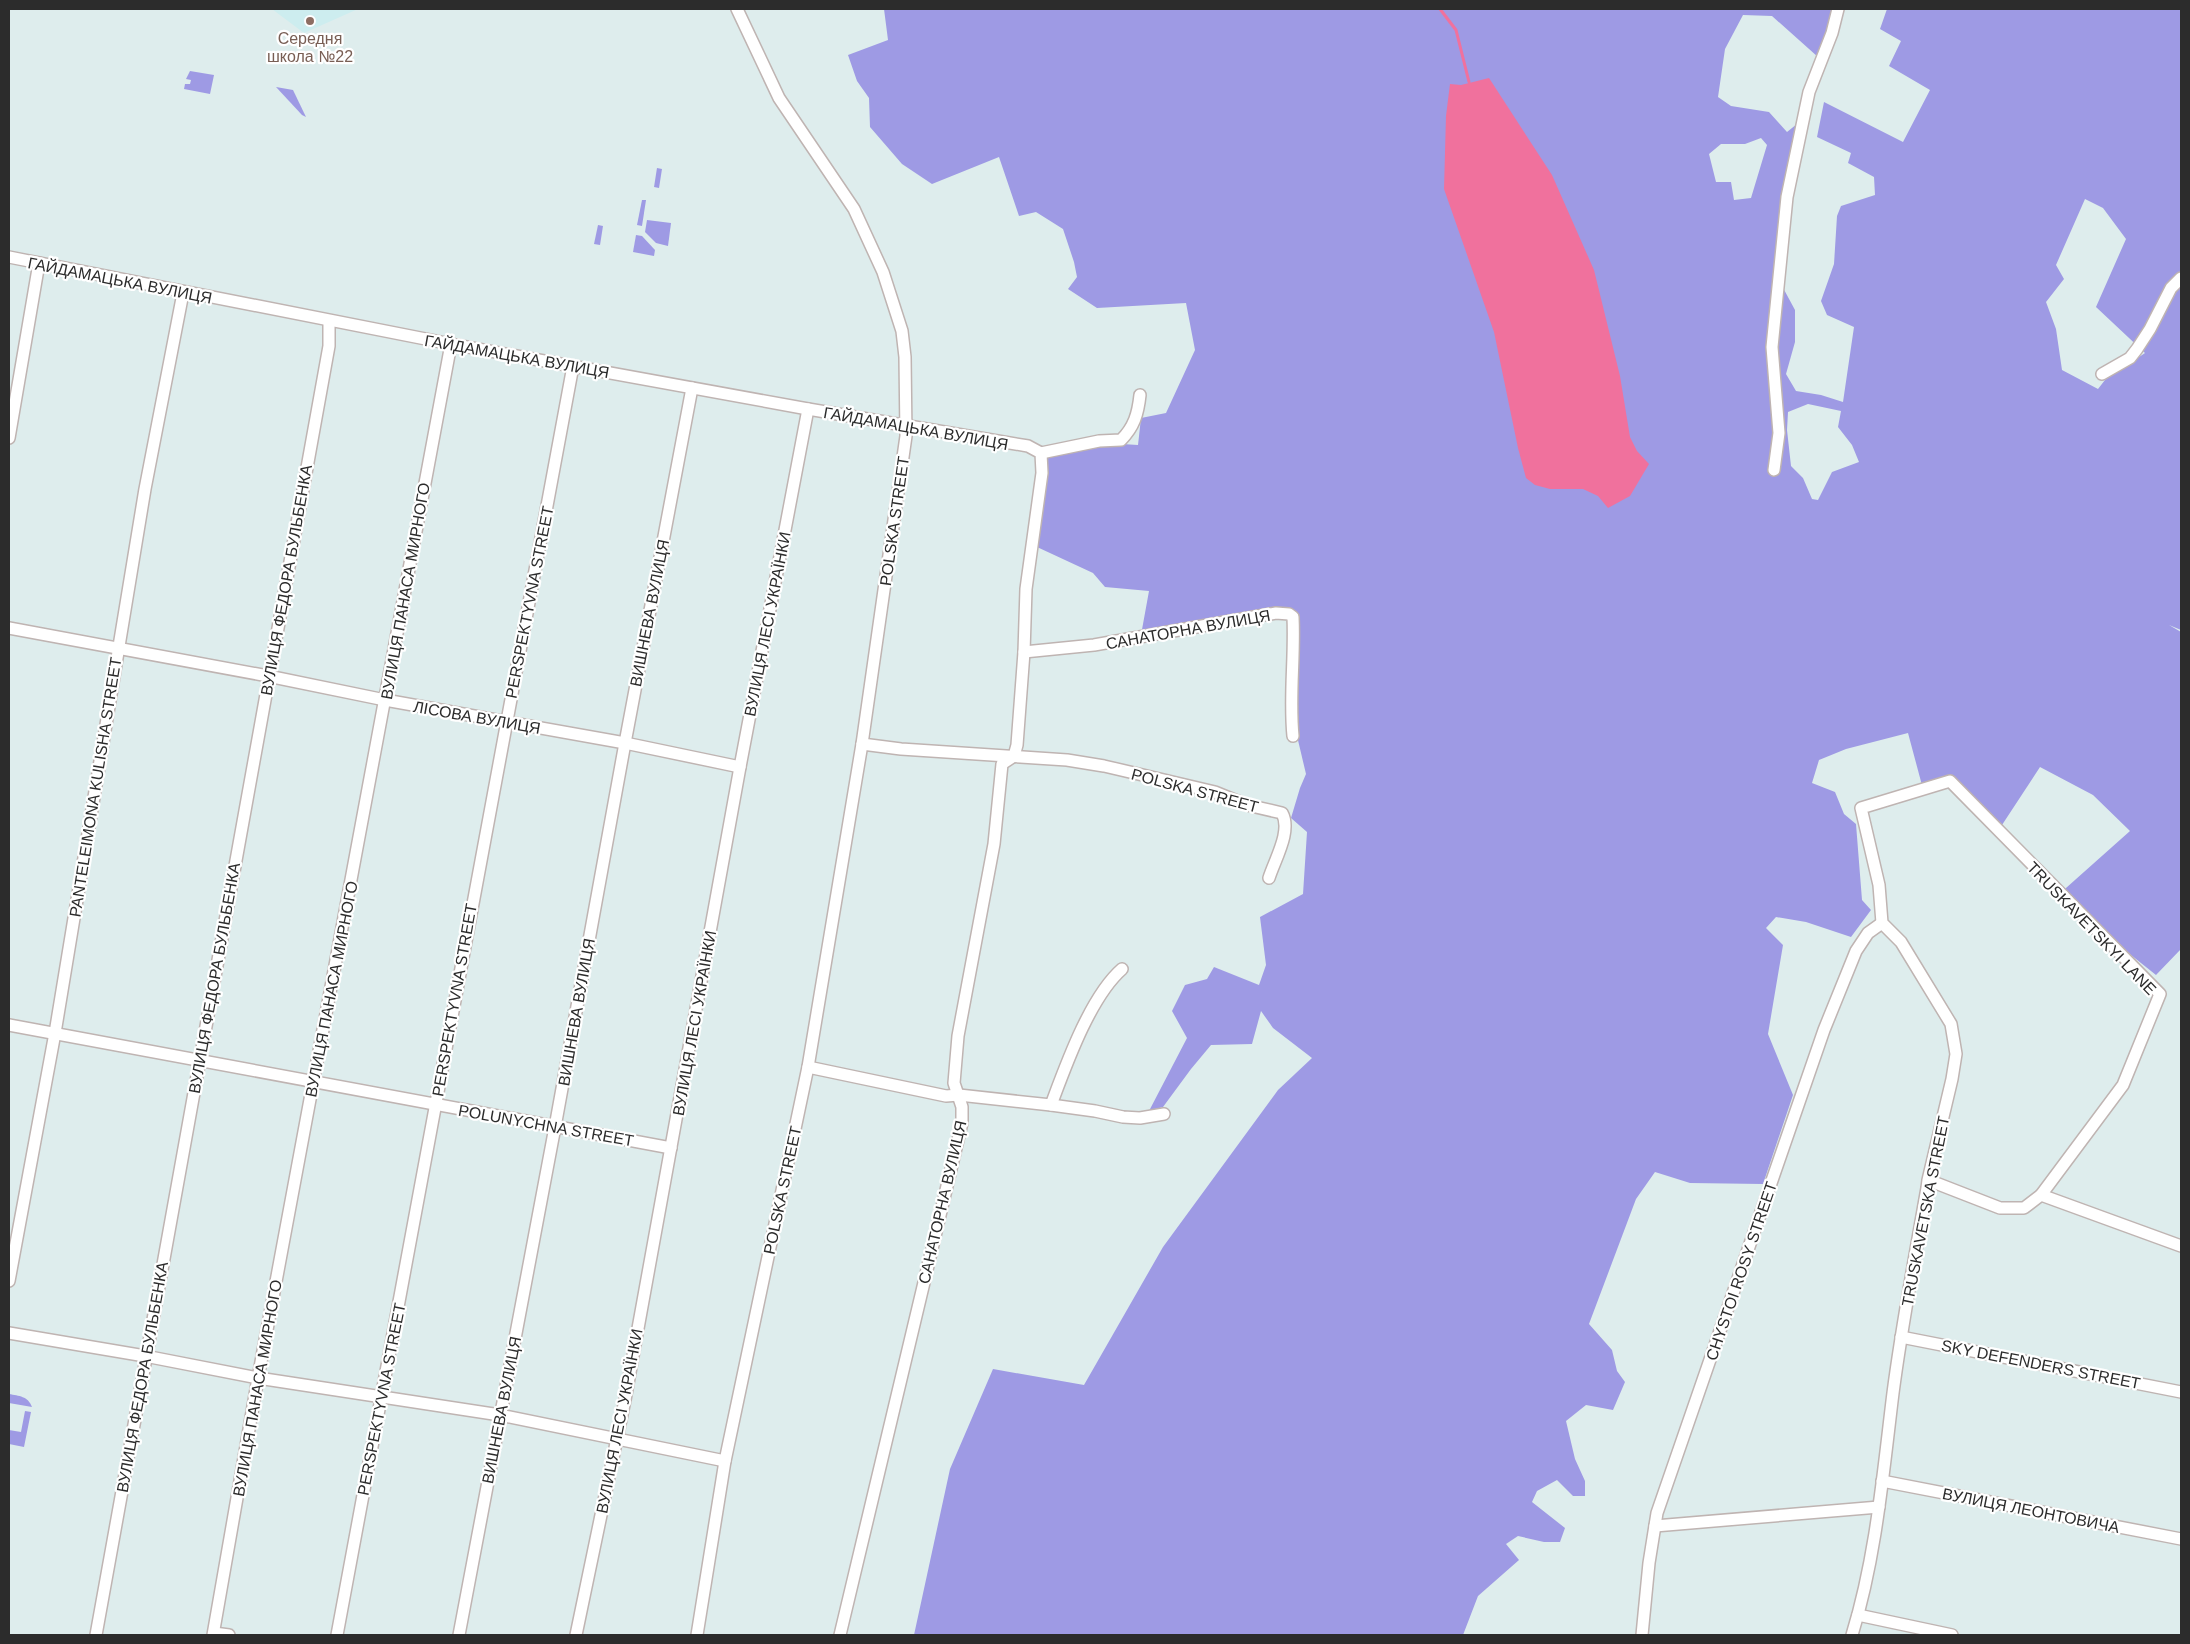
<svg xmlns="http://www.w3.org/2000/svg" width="2190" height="1644" viewBox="0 0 2190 1644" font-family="Arial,sans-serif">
<rect width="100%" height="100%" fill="#deeded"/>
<path fill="#cdedef" d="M272 9H358L304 33Z"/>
<g fill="#9e9ae4" fill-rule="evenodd">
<path d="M884 9H1834L1818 57 1772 16 1743 15 1725 49 1718 97 1731 106 1769 112 1787 132 1797 124 1775 273 1795 310V342L1786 374 1796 391 1821 395 1843 402 1854 327 1827 315 1821 301 1834 264 1837 216 1841 206 1875 195 1874 177 1848 163 1851 153 1817 137 1824 102 1903 142 1930 90 1889 66 1901 41 1880 29 1887 9H2181V630L2169 625 2181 632V949L2156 975 2057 896 2130 831 2093 795 2040 767 2000 828 1950 781 1923 789 1908 733 1846 749 1819 760 1812 783 1835 792 1844 814 1856 824 1862 900 1871 910 1851 937 1806 922 1776 917 1766 928 1783 945 1768 1034 1793 1095 1763 1184 1690 1183 1655 1172 1636 1199 1589 1324 1612 1350 1617 1371 1625 1382 1613 1410 1586 1405 1566 1421 1575 1459 1585 1481V1496H1573L1557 1480 1537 1491 1532 1502 1565 1528 1560 1542H1544L1518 1536 1506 1544 1519 1560 1478 1596 1463 1635H914L950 1469 993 1369 1084 1385 1163 1247 1278 1090 1312 1058 1273 1028 1261 1011 1252 1044 1211 1045 1191 1069 1163 1107 1149 1111 1187 1038 1172 1011 1185 985 1207 979 1214 967 1259 985 1266 965 1260 917 1303 894 1307 832 1291 818 1300 788 1306 774 1297 736 1290 610 1141 635 1149 591 1105 587 1093 573 1037 547 1047 457 1106 443 1138 445 1141 418 1166 413 1195 350 1186 303 1097 308 1068 289 1077 277 1074 262 1063 229 1036 212 1019 216 999 157 932 184 902 164 870 127 869 98 857 81 848 55 888 40ZM1761 138 1767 145 1751 198 1734 200 1731 182H1716L1709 154 1721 144H1745ZM2085 199 2103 208 2126 239 2096 307 2145 353 2105 380 2098 389 2062 370 2056 329 2046 302 2064 279 2056 265ZM1808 404 1841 411 1838 427 1852 445 1859 462 1832 472 1818 500 1812 499 1803 478 1791 466 1787 430 1788 412Z"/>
<path d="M190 71 214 75 210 94 184 89 185 84H190L191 80 186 79Z"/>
<path d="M276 87 293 90 306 117 302 115Z"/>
<path d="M657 168 662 169 659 188 654 187Z"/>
<path d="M642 200H646L642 226 637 225Z"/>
<path d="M647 220 671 223 668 246 656 243 645 232Z"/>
<path d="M598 225 603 226 600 245 594 244Z"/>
<path d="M636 235 642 236 655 250 654 256 633 252Z"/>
<path d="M9 1394C19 1396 28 1396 32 1407L9 1403Z"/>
<path d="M25 1411 31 1412 24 1447 9 1444V1430L21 1432Z"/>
</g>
<path fill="#f0719d" d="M1489 78 1552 175 1594 270 1620 376 1630 437 1637 451 1649 464 1630 496 1608 508 1598 496 1583 489H1550L1535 485 1526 478 1518 448 1494 332 1444 189 1446 116 1450 84 1461 85Z"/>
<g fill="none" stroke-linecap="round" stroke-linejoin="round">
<path stroke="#f0719d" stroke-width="3" d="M1440 9 1456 30 1469 82"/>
<g stroke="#bfb4b2" stroke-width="14">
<g id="minor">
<path d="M9 257 451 344 808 409 1028 446 1041 453 1042 473 1026 589 1024 652 1017 745 1014 756 1002 764 994 844 958 1036 954 1083 962 1107V1123L840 1635"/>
<path d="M2102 374 2130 358 2137 349 2150 329 2171 288 2181 278"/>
<path d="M9 438 39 263"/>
<path d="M1041 453 1099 441 1121 440C1134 427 1138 414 1140 395"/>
<path d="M1774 470 1779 433 1772 347 1787 197 1809 92 1832 33 1838 9"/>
<path d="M9 628 268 676 385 700 625 743 740 767"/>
<path d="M1024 652 1094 645 1276 613 1289 614 1293 617C1295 657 1289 696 1293 736"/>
<path d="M862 744 901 749 1067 760 1104 766 1215 792 1247 805 1282 813C1292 831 1275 859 1269 878"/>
<path d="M9 1025 671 1148"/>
<path d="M808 1067 946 1096 959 1095 1051 1105C1066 1065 1090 997 1122 969"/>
<path d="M1051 1105 1095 1111 1123 1117 1140 1118 1164 1114"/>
<path d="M2041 1195 2181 1246"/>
<path d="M9 1281 55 1033 145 489 183 293"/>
<path d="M9 1333 145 1356 258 1378 500 1415 725 1461"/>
<path d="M1901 1337 2181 1392"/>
<path d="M1882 1481 2181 1539"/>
<path d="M1655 1526 1879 1507"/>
<path d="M1858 1615 1952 1635"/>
<path d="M214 1633 229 1635"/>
<path d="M96 1635 329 346V321"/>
<path d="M213 1635 258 1378 451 344"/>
<path d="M337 1635 573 366"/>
<path d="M459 1635 555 1127 625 743 692 388"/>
<path d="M576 1635 625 1400 740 767 808 409"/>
<path d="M697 1635 725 1461 808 1067 862 744 906 436 905 357 902 331 883 272 854 209 779 98 737 9"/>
<path d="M1642 1635 1649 1563 1657 1513 1824 1030 1856 951 1868 933 1882 923"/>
<path d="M1852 1635C1876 1557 1883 1474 1893 1393 1902 1324 1915 1256 1927 1188L1928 1180 1952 1079 1956 1054 1951 1024 1901 942 1882 923 1879 885 1861 808 1950 781 2160 994 2123 1085 2041 1195 2024 1208H2000L1928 1180"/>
</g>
</g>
<use href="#minor" stroke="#fff" stroke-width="11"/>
</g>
<circle fill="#8d6e63" stroke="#fff" stroke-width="2" cx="310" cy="21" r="5"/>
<g text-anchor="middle" stroke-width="4.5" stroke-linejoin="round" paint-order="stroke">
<g font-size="16" fill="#785e54" stroke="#fff">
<text x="310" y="44">Середня<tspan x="310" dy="18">школа №22</tspan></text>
</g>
<g font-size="16" fill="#2c2c2c" stroke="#fff">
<text transform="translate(120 280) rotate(11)" y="6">ГАЙДАМАЦЬКА ВУЛИЦЯ</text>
<text transform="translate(517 356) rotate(10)" y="6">ГАЙДАМАЦЬКА ВУЛИЦЯ</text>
<text transform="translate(916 428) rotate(10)" y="6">ГАЙДАМАЦЬКА ВУЛИЦЯ</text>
<text transform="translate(894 521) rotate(-82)" y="6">POLSKA STREET</text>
<text transform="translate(286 580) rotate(-80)" y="6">ВУЛИЦЯ ФЕДОРА БУЛЬБЕНКА</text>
<text transform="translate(405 591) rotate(-80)" y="6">ВУЛИЦЯ ПАНАСА МИРНОГО</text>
<text transform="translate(529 602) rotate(-79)" y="6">PERSPEKTYVNA STREET</text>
<text transform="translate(649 613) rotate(-79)" y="6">ВИШНЕВА ВУЛИЦЯ</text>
<text transform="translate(767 624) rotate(-79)" y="6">ВУЛИЦЯ ЛЕСІ УКРАЇНКИ</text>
<text transform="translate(1188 629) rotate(-10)" y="6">САНАТОРНА ВУЛИЦЯ</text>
<text transform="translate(477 717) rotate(10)" y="6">ЛІСОВА ВУЛИЦЯ</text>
<text transform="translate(95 787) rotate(-81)" y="6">PANTELEIMONA KULISHA STREET</text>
<text transform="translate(1195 790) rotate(15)" y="6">POLSKA STREET</text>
<text transform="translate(2092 928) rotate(46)" y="6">TRUSKAVETSKYI LANE</text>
<text transform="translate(214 978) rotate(-80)" y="6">ВУЛИЦЯ ФЕДОРА БУЛЬБЕНКА</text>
<text transform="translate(331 989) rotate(-79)" y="6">ВУЛИЦЯ ПАНАСА МИРНОГО</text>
<text transform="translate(454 1000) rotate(-80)" y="6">PERSPEKTYVNA STREET</text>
<text transform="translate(576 1012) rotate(-80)" y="6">ВИШНЕВА ВУЛИЦЯ</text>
<text transform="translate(694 1023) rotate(-80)" y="6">ВУЛИЦЯ ЛЕСІ УКРАЇНКИ</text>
<text transform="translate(546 1125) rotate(10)" y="6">POLUNYCHNA STREET</text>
<text transform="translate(782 1190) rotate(-78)" y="6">POLSKA STREET</text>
<text transform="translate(942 1202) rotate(-77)" y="6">САНАТОРНА ВУЛИЦЯ</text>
<text transform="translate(1925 1211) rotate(-79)" y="6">TRUSKAVETSKA STREET</text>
<text transform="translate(1741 1271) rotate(-71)" y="6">CHYSTOI ROSY STREET</text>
<text transform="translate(2041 1364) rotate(11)" y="6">SKY DEFENDERS STREET</text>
<text transform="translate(142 1377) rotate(-80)" y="6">ВУЛИЦЯ ФЕДОРА БУЛЬБЕНКА</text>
<text transform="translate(257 1388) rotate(-80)" y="6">ВУЛИЦЯ ПАНАСА МИРНОГО</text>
<text transform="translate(381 1399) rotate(-79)" y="6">PERSPEKTYVNA STREET</text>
<text transform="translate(501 1410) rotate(-79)" y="6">ВИШНЕВА ВУЛИЦЯ</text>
<text transform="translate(619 1421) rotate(-79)" y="6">ВУЛИЦЯ ЛЕСІ УКРАЇНКИ</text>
<text transform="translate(2031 1510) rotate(11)" y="6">ВУЛИЦЯ ЛЕОНТОВИЧА</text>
</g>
</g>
<rect width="2190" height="1644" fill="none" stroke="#2c2c2c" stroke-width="20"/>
</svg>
